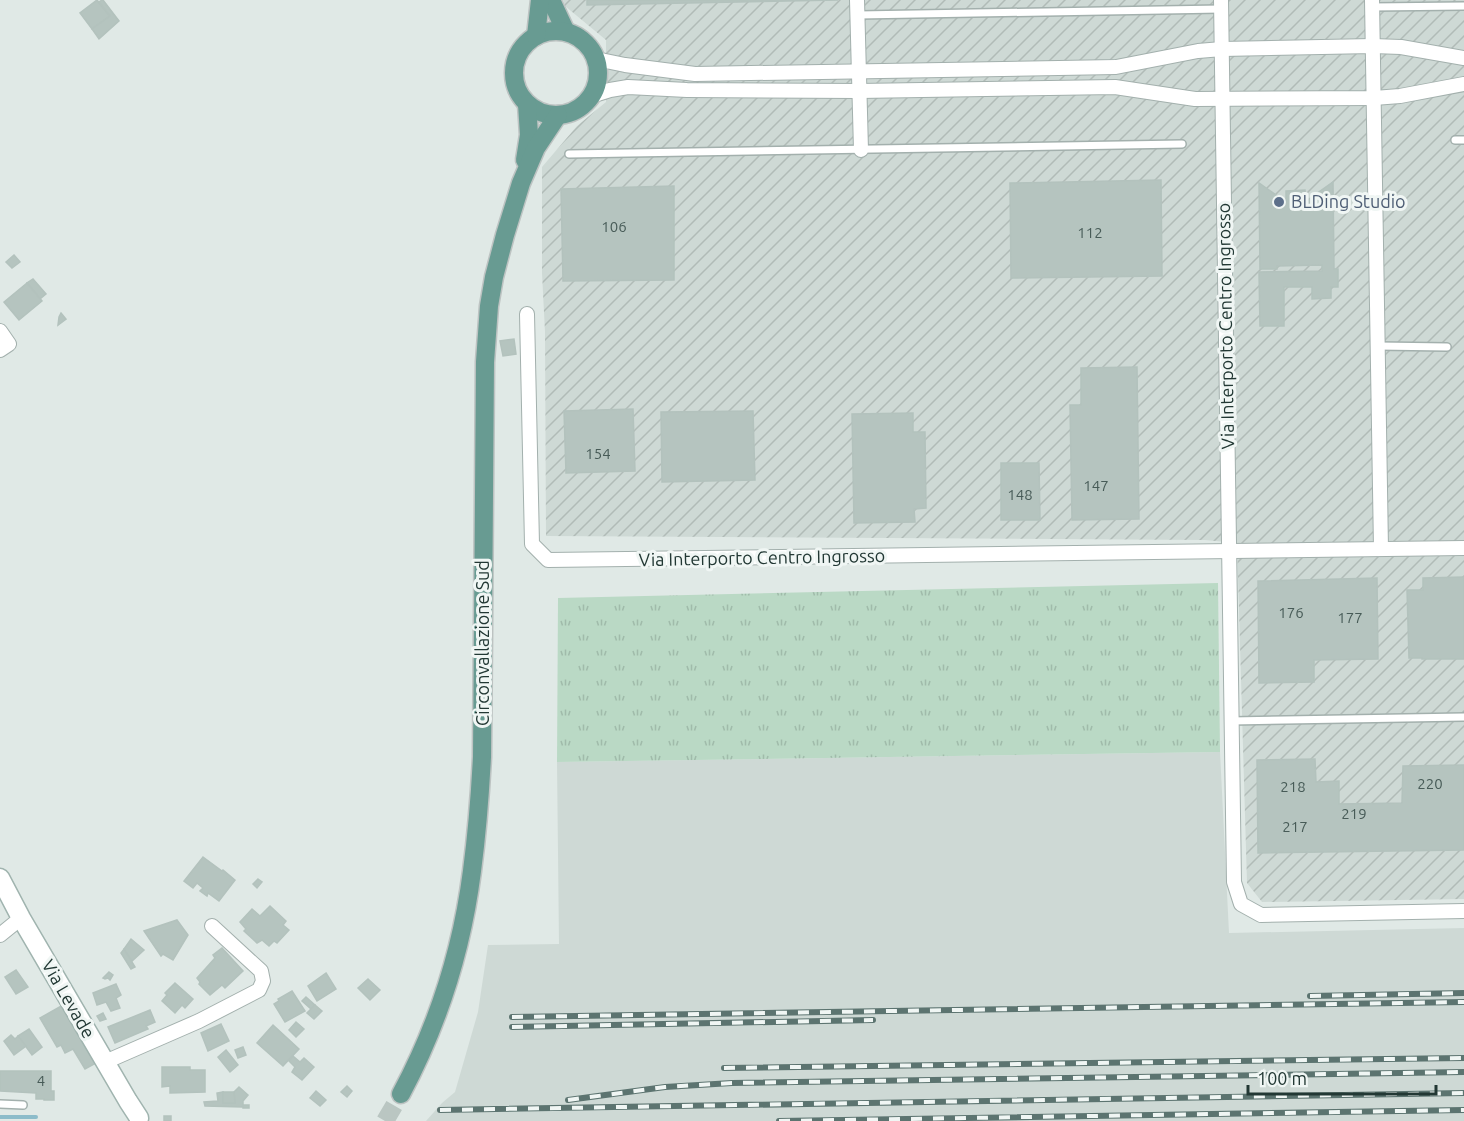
<svg xmlns="http://www.w3.org/2000/svg" width="1464" height="1121" viewBox="0 0 1464 1121" font-family="Ubuntu,sans-serif">
<defs>
<pattern id="industrial-furrows" width="10" height="10" patternUnits="userSpaceOnUse" patternTransform="scale(1.5)"><rect width="10" height="10" fill="#ced9d5"/><path d="M-1 1l2-2M0 10L10 0M9 11l2-2" fill="none" stroke="#b1bbb7"/></pattern>
<pattern id="grass-tufts" width="24" height="20" patternUnits="userSpaceOnUse" patternTransform="scale(1.5)"><rect width="24" height="20" fill="#bad9c5"/><path d="M3 7l-1-3M5 7V3M7 7l1-3M15 17l-1-3M17 17v-4M19 17l1-3" fill="none" stroke="#a0bbaa"/></pattern>
</defs>
<rect width="100%" height="100%" fill="#e0e9e6"/>
<path fill="#ced9d5" d="M1220 752 1229 933 1464 928V1121H426L442 1103 455 1092 478 1012 488 945 559 944 557 762Z"/>
<path fill="url(#industrial-furrows)" d="M563 0H1464V899L1262 902 1247 883 1237 543 1205 540 546 536 545 332 542 273V167L577 126 606 102V40L565 6Z"/>
<path fill="url(#grass-tufts)" d="M1218 583 1220 752 557 762 558 598Z"/>
<g fill="none" stroke-linecap="round" stroke-linejoin="round">
<path stroke="#8cbcca" stroke-width="4" d="M0 1117H36"/>
</g>
<g fill="#b5c4bf" stroke="#b3c2bd" stroke-width="1.5">
<path d="M97 0 110 16 92 29 80 13Z"/>
<path d="M102 0H103L119 21 99 39 92 29 110 16 99 2Z"/>
<path d="M587 0H838L587 5Z"/>
<path d="M1161 180 1162 276 1011 278 1010 183Z"/>
<path d="M1333 182 1334 269H1338V287H1331V298L1312 299V287H1284V326H1260L1259 272 1322 271V265L1277 266V269H1260L1259 183 1286 202V191L1305 190 1306 201Z"/>
<path d="M674 186V280L563 281 561 189Z"/>
<path d="M14 255 20 262 12 268 6 262Z"/>
<path d="M33 279 46 294 40 299 27 283Z"/>
<path d="M27 283 42 301 19 320 4 302Z"/>
<path d="M61 313 66 319 58 325 59 317Z"/>
<path d="M514 339 516 354 503 356 500 341Z"/>
<path d="M1137 367 1139 519 1072 520 1070 405H1081V368Z"/>
<path d="M633 409 635 471 566 473 564 411Z"/>
<path d="M753 411 755 480 662 482 661 412Z"/>
<path d="M913 413V432H925L926 508 914 509 915 522 854 523 852 414Z"/>
<path d="M1001 463H1039L1040 520H1001Z"/>
<path d="M1464 577V659H1422V658H1409L1407 590H1423V578Z"/>
<path d="M1377 578 1378 659 1314 660V682L1259 683 1258 581Z"/>
<path d="M1315 759 1316 782 1339 781V804L1402 803 1403 766 1464 765V850L1258 853 1257 760Z"/>
<path d="M203 857 222 871 223 870 235 880 219 901 208 893 207 896 200 891 203 888 197 883 193 888 184 881Z"/>
<path d="M258 879 262 882 257 888 253 884Z"/>
<path d="M270 906 286 921 283 925 289 930 277 943 274 941 269 946 262 940 257 943 244 931 246 929 240 922 252 909 260 916Z"/>
<path d="M177 920 188 935 173 960 163 954 161 956 144 931Z"/>
<path d="M131 939 144 950 132 961 124 949Z"/>
<path d="M222 948 243 971 225 988 222 985 210 995 199 984 200 982 197 978 215 958 213 955Z"/>
<path d="M124 949 135 967 131 969 121 953Z"/>
<path d="M16 970 28 987 16 994 5 977Z"/>
<path d="M109 972 113 975 110 980 108 978 105 979 103 978Z"/>
<path d="M326 973 336 989 317 1001 308 986Z"/>
<path d="M368 979 380 990 370 1000 358 988Z"/>
<path d="M175 983 193 999 185 1008 182 1005 175 1013 162 1001 167 995 165 993Z"/>
<path d="M116 984 121 995 116 998 120 1008 111 1011 106 1002 97 1005 93 993Z"/>
<path d="M292 991 305 1011 285 1022 274 1004 279 1001 278 999Z"/>
<path d="M306 997 315 1005 311 1009 302 1001Z"/>
<path d="M63 1005 96 1063 85 1069 73 1049 65 1053 61 1045 57 1047 40 1018Z"/>
<path d="M315 1005 322 1011 314 1019 307 1013Z"/>
<path d="M150 1010 155 1022 146 1026 148 1029 115 1043 108 1027Z"/>
<path d="M103 1013 106 1019 100 1021 97 1016Z"/>
<path d="M296 1022 304 1029 296 1037 289 1030Z"/>
<path d="M221 1024 229 1041 208 1051 201 1033Z"/>
<path d="M273 1025 299 1049 283 1066 257 1043Z"/>
<path d="M29 1029 42 1047 32 1055 18 1036Z"/>
<path d="M11 1035 15 1039 18 1036 26 1046 14 1055 4 1041Z"/>
<path d="M243 1047 246 1055 238 1058 235 1050Z"/>
<path d="M226 1050 238 1065 230 1072 218 1057Z"/>
<path d="M293 1056 300 1062 304 1058 314 1067 302 1080 292 1072 295 1067 289 1061Z"/>
<path d="M162 1067H190V1070H205V1092L170 1093V1086L162 1087Z"/>
<path d="M0 1071H51V1091H54V1100H44V1099H36V1093L0 1091Z"/>
<path d="M347 1086 352 1091 347 1097 341 1092Z"/>
<path d="M239 1087 248 1095 243 1101V1105H249V1108H243V1107L205 1106 204 1102 218 1101 217 1093 223 1092V1103H235L234 1092Z"/>
<path d="M316 1091 326 1100 320 1106 310 1098Z"/>
<path d="M223 1092H234L235 1103H223Z"/>
<rect x="164" y="1116" width="7" height="5"/>
</g>
<g fill="none" stroke-linecap="round" stroke-linejoin="round">
<path stroke="#bac6c2" stroke-width="18" stroke-dasharray="18 9" stroke-linecap="butt" d="M385 1121 401 1094"/>
<g stroke="#a3b0ad" stroke-width="10">
<g id="lane">
<path d="M1372 7 1464 6"/>
<path d="M858 15 1221 9"/>
<path d="M1455 140H1464"/>
<path d="M569 154 1182 144"/>
<path d="M1378 346 1447 347"/>
<path d="M1231 721 1464 717"/>
<path d="M0 1104 23 1105"/>
</g>
</g>
<g stroke="#a3b0ad" stroke-width="16">
<g id="street">
<path d="M857 0 861 150"/>
<path d="M1221 0 1234 882 1241 904 1261 915 1464 911"/>
<path d="M1372 0 1381 549"/>
<path d="M596 59 625 65 695 74 1116 67 1198 51 1222 49 1373 46 1401 47 1464 58"/>
<path d="M591 96 610 90 628 87 687 90 859 91 1115 87 1195 99 1374 98 1400 96 1464 84"/>
<path d="M527 314 532 544 548 560 1464 548"/>
<path d="M0 331 9 344 0 350"/>
<path d="M0 935 21 918"/>
<path d="M105 1062 199 1021 259 990 263 981 261 971 212 926"/>
</g>
</g>
<g stroke="#a0b4af" stroke-width="21">
<path id="secondary" d="M0 878 21 918 128 1101 139 1118"/>
</g>
<g stroke="#bdc3c2" stroke-width="21">
<g id="primary">
<path d="M551 0 566 32"/>
<circle cx="556" cy="73" r="42"/>
<path d="M536 36 540 0"/>
<path d="M525 160 529 135 527 104"/>
<path d="M401 1094C438 1025 462 949 472 871 477 833 480 795 482 757L485 362 489 306 494 277 505 235 521 183 536 148 558 115"/>
</g>
</g>
<use href="#lane" stroke="#fff" stroke-width="7"/>
<use href="#street" stroke="#fff" stroke-width="14"/>
<use href="#secondary" stroke="#fff" stroke-width="18"/>
<use href="#primary" stroke="#689b92" stroke-width="18"/>
<g stroke="#5c7470" stroke-width="6">
<g id="rail">
<path d="M1310 996 1464 993"/>
<path d="M512 1017 1464 1002"/>
<path d="M512 1027 873 1020"/>
<path d="M724 1068 1464 1058"/>
<path d="M568 1100 665 1087 732 1083 1464 1072"/>
<path d="M440 1110 1464 1093"/>
<path d="M779 1121 1464 1110"/>
</g>
</g>
<use href="#rail" stroke="#f0f6f4" stroke-width="4" stroke-dasharray="11" stroke-linecap="butt"/>
</g>
<circle fill="#5c6f8a" stroke="#f0f6f4" stroke-width="2" cx="1279" cy="202" r="6"/>
<g text-anchor="middle" stroke-width="6" stroke-linejoin="round" paint-order="stroke">
<g font-size="15" fill="#475b57">
<text x="614" y="232">106</text>
<text x="1090" y="238">112</text>
<text x="598" y="459">154</text>
<text x="1096" y="491">147</text>
<text x="1020" y="500">148</text>
<text x="1291" y="618">176</text>
<text x="1350" y="623">177</text>
<text x="1430" y="789">220</text>
<text x="1293" y="792">218</text>
<text x="1354" y="819">219</text>
<text x="1295" y="832">217</text>
<text x="41" y="1086">4</text>
</g>
<g font-size="18" fill="#4e5e75" stroke="#f0f6f4" text-anchor="start">
<text x="1291" y="208">BLDing Studio</text>
</g>
<g font-size="18" fill="#223834" stroke="#f0f6f4">
<text transform="translate(1226 326) rotate(-91)" y="6">Via Interporto Centro Ingrosso</text>
<text transform="translate(762 558) rotate(-1)" y="6">Via Interporto Centro Ingrosso</text>
<text transform="translate(483 643) rotate(-90)" y="6">Circonvallazione Sud</text>
<text transform="translate(68 999) rotate(60)" y="6">Via Levade</text>
</g>
</g>
<path d="M1248 1085v9h188v-9" fill="none" stroke="#223834" stroke-width="3"/>
<text x="1257" y="1085" font-size="18" fill="#223834" stroke="#f0f6f4" stroke-width="4.5" paint-order="stroke">100 m</text>
</svg>
